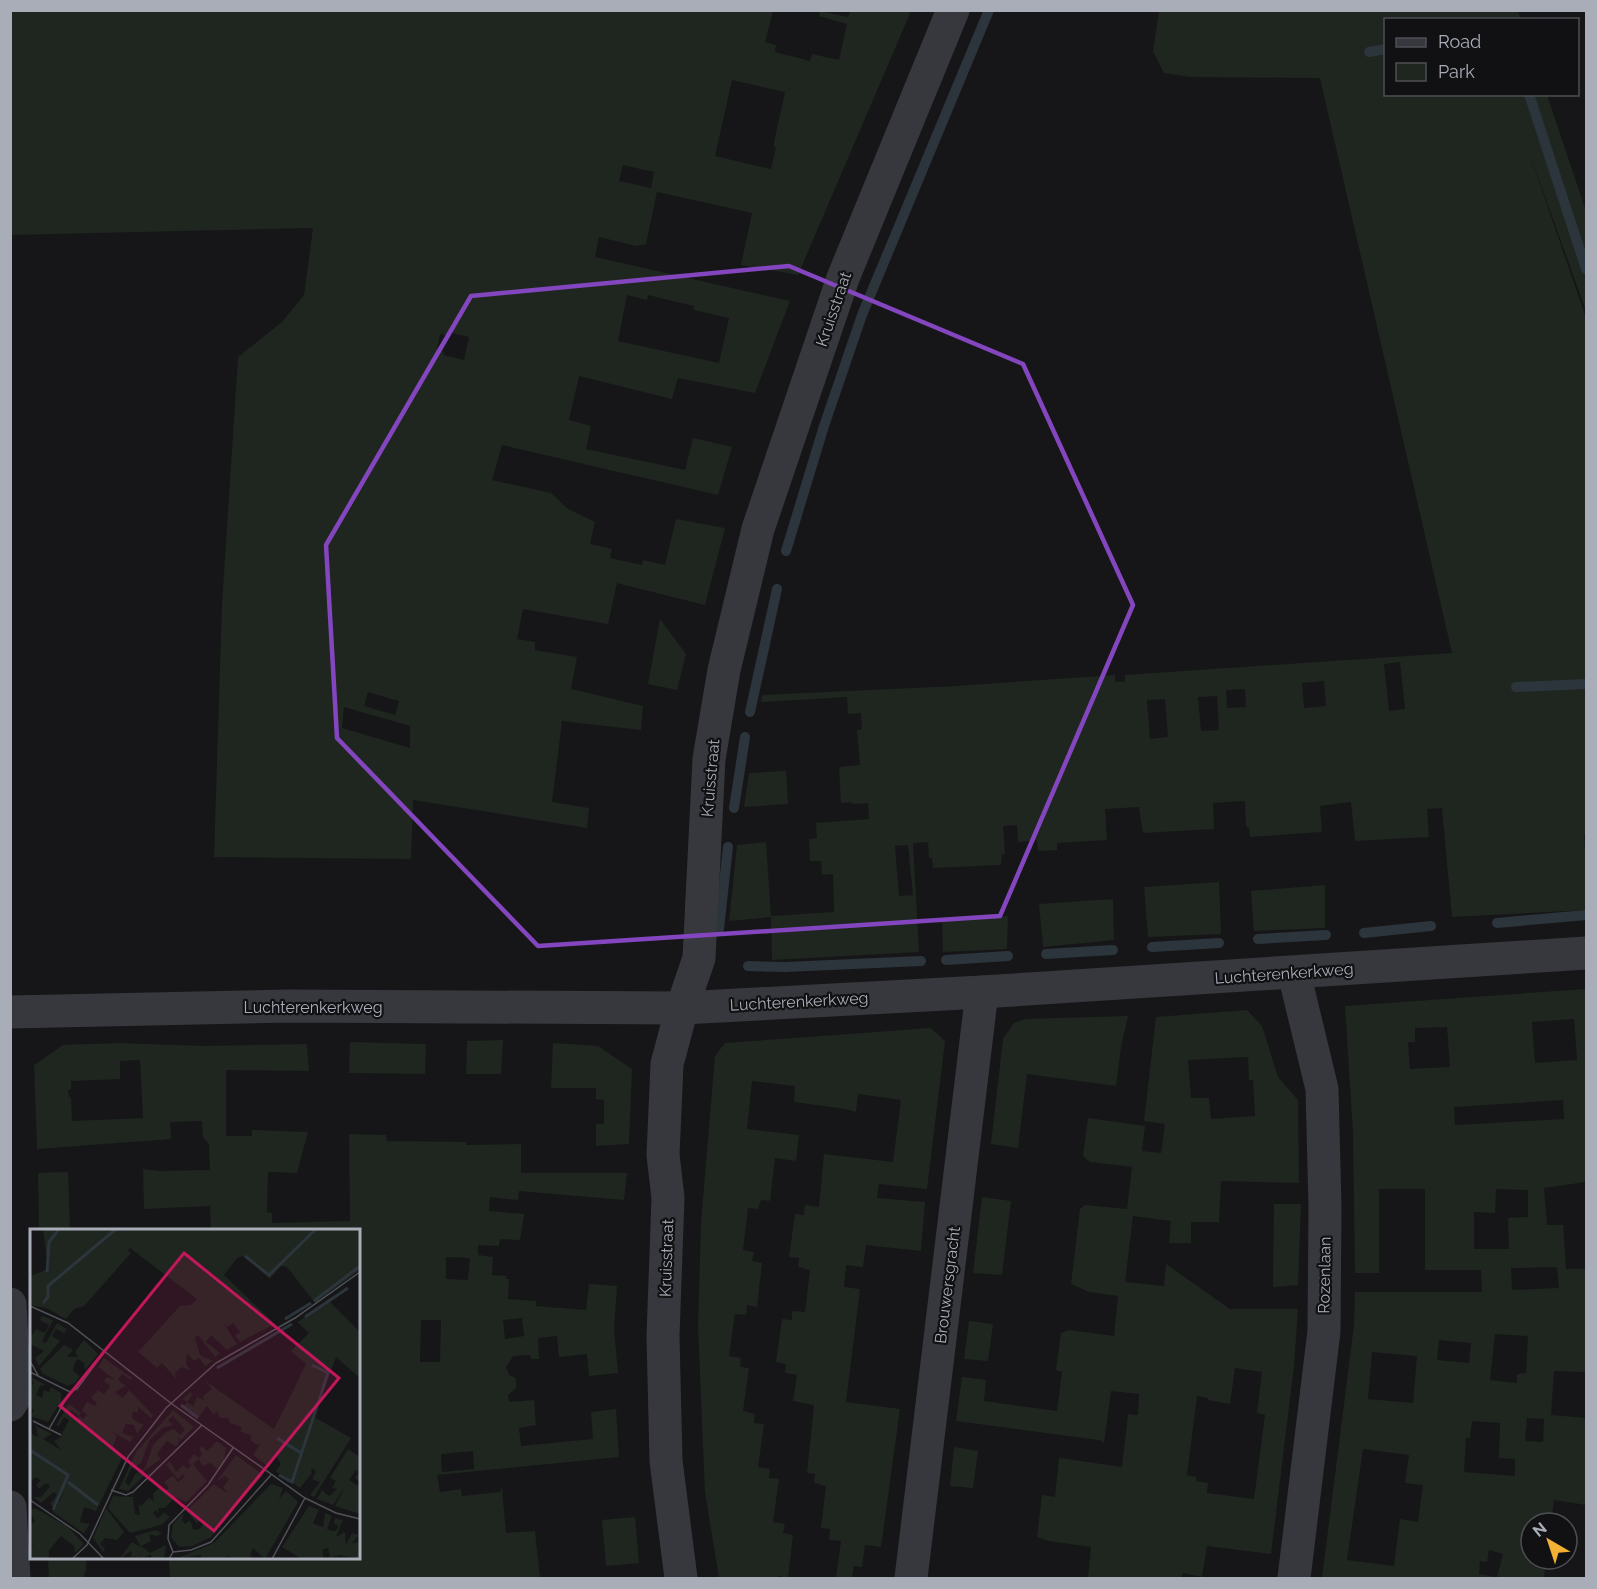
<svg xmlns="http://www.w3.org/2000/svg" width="1597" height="1589" viewBox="0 0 1597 1589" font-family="Raleway,sans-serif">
<rect width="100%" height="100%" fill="#161618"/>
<g fill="#1e261f" fill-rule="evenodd">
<path d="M10 11H773L765 42 776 45 775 52 810 61 812 54 839 60 847 24 819 16 820 11 848 17 850 11H911L798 275 741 265 752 213 657 192 646 244 636 246 599 237 595 257 790 301 755 393 678 378 672 399 579 376 569 420 591 426 586 449 685 470 693 438 732 447 718 495 502 445 492 480 551 493 568 509 595 522 590 544 612 549 610 558 642 565 643 560 665 565 676 519 725 528 705 605 617 583 608 624 523 609 517 639 535 642V650L577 657 571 689 643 706 641 730 562 721 552 802 589 808 587 828 413 800 411 859 214 857 222 605 238 357 282 322 304 295 313 228 11 235ZM732 80 785 92 774 142V147H776L771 169 715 156ZM623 165 654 172 651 188 619 181ZM627 295 647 300 648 295 694 306V310L729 318 719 363 618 341ZM448 332 469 337 464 360 443 355 444 352 437 350 440 334 448 336ZM368 692 399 701 395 715 364 706ZM344 707 410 726V748L342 728Z"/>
<path d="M1159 11H1518L1521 19 1386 20V94L1547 95 1586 211V311L1528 149 1586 318V834L1584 835 1585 848 1586 849V910L1452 917 1442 808 1427 809 1429 837 1355 841 1351 802 1320 806 1322 832 1250 837 1249 827H1246L1245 801 1213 803 1214 829 1143 833 1139 807 1105 809 1107 840 1057 843V850L1038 851 1037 840 1018 842 1017 825 1003 826 1005 854H1002L1001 865 933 868 932 858H929L928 842 913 843 919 952 772 960 771 917 729 921 737 845 766 842 771 916 834 912 833 874 822 875 821 861H810L809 839 817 838 816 823 869 819 868 803 852 804 851 802 841 803 839 767 860 765 857 730 862 729 861 713 848 714 847 697 761 702 762 695 956 686 1115 675V682H1125V675L1452 653 1320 78 1190 77 1164 73 1153 51ZM1400 662 1405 709 1389 711 1384 664ZM1324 681 1326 706 1304 708 1302 683ZM1245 689 1246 707 1227 708 1226 690ZM1217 696 1219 730 1201 731 1198 697ZM1165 699 1168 737 1150 739 1147 700ZM908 845 913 895 899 896 895 846Z"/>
<path d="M660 619 686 654 677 690 648 684Z"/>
<path d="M786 771 788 804 744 807 749 773Z"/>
<path d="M1219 882 1221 934 1148 937 1144 887Z"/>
<path d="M1325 885V928L1254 931 1251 891Z"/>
<path d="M1113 899 1114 940 1043 947 1039 904Z"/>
<path d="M1008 916 1007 949 943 952 942 921Z"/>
<path d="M1586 989V1182L1544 1188 1547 1225H1563L1566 1269H1586V1372L1554 1371 1551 1415 1586 1418V1505L1554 1500 1551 1523H1531V1559H1546L1544 1578H1322L1354 1325 1355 1292H1482L1481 1270H1425V1189H1379V1273H1355L1353 1132 1345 1006ZM1574 1019 1577 1060 1535 1063 1532 1022ZM1447 1027 1450 1067 1410 1069 1408 1042H1415V1028ZM1563 1100 1564 1119 1455 1125 1454 1107ZM1496 1189 1528 1190V1217L1508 1218 1509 1249H1474V1212L1495 1213ZM1557 1267 1559 1288 1512 1290 1511 1268ZM1495 1334 1528 1336 1526 1373 1517 1374V1383L1490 1380ZM1439 1340 1471 1343 1469 1363 1437 1360ZM1372 1352 1417 1356 1413 1403 1368 1399ZM1527 1418 1544 1419 1543 1442 1525 1441ZM1472 1421 1500 1423 1499 1458 1515 1459V1476L1464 1472 1466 1438H1470ZM1363 1449 1409 1455 1405 1483 1423 1485 1418 1522 1400 1519 1394 1566 1347 1560ZM1489 1550 1503 1554 1497 1577 1479 1574 1480 1561 1487 1562Z"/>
<path d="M1247 1010 1262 1026 1278 1077 1298 1100 1299 1183 1221 1181 1219 1222H1191V1243H1169L1171 1221 1133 1216 1125 1282 1164 1286 1166 1264 1230 1309H1298L1294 1366 1271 1554 1207 1546 1202 1577 1183 1573 1182 1578H1088L1091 1547 1049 1541 1037 1537 1042 1495 1055 1497 1059 1458 1122 1467 1128 1414 1138 1415 1139 1394 1111 1391 1104 1443 1099 1440 956 1421 962 1377 986 1380 984 1401 1057 1411 1062 1372 1056 1370 1061 1333 1069 1330 1114 1336 1118 1296 1089 1292 1071 1284 1080 1209 1085 1205 1127 1209 1132 1167 1090 1162 1083 1156 1088 1118 1145 1126 1142 1151 1161 1153 1165 1124 1144 1121 1156 1017ZM1248 1057 1249 1080H1253L1255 1116 1211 1119 1209 1098H1191L1188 1060ZM1235 1368 1262 1372 1257 1413 1265 1415 1254 1499 1207 1493 1208 1483 1196 1481V1477L1187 1475 1197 1396 1208 1398V1400L1230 1404Z"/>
<path d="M1128 1016 1121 1047 1116 1086 1027 1074 1018 1148 991 1144 1003 1039 1014 1023 1025 1019Z"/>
<path d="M931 1028 945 1041 927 1189 879 1184 877 1198 925 1202 921 1251 866 1245 863 1267 846 1265 844 1287 860 1289 846 1402 900 1409 881 1547 865 1545 862 1567 854 1566 852 1578H836L841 1541 829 1540 830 1529 821 1528 826 1486 814 1483 815 1474 807 1473 814 1405 793 1401 797 1375 785 1373 786 1364 776 1362 782 1319 792 1320V1311L805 1312 810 1270 798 1267 799 1258 789 1257 795 1214 804 1215 805 1205 819 1207 824 1154 893 1162 901 1100 858 1094 856 1112 846 1109 794 1102 795 1086 752 1081 747 1129 799 1135 796 1161 775 1158 770 1201 761 1200 758 1209 748 1208 743 1250 754 1252 752 1261 762 1263 757 1307 747 1305 746 1315 735 1314 729 1356 741 1358 740 1367 749 1368 743 1411 755 1414 754 1423 764 1424 758 1467 770 1469 769 1478 779 1479 773 1522 785 1524 783 1533 793 1535 788 1578 778 1576 777 1578H719L705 1492 698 1328 701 1222 715 1056 725 1043Z"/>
<path d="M503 1040 501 1074H466L467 1041Z"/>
<path d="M350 1042 426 1044 425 1074 349 1073Z"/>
<path d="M117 1043 205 1046 307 1044 309 1071 226 1070V1136H252V1130L308 1132 297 1173 268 1172 267 1212 272 1213V1223L350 1221 349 1134 386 1135 387 1141 466 1142V1145L521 1144V1173H627L624 1200 519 1191 518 1200 490 1197 489 1211 524 1214 520 1240 500 1239 499 1246 478 1245V1255L493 1257 492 1275 506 1276V1279H509L508 1299 536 1301V1306L586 1310 589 1284 617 1286 614 1329 618 1373 589 1376 587 1354 559 1357 557 1336 538 1338 539 1359H531L530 1355 513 1356 506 1367 509 1375 516 1378V1388L508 1395 509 1402 534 1400 536 1425 519 1428 521 1446 593 1439 591 1412 616 1409 619 1457 437 1475 440 1492 461 1489 462 1496 501 1492V1488L502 1489 506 1533 535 1531 540 1578H170L169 1558H358V1230H211L210 1206 144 1209 143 1169 160 1171 210 1170 209 1144 203 1137 202 1121 170 1122 171 1139 37 1149 34 1065 63 1045ZM140 1060 143 1118 72 1121 71 1098 69 1097 68 1090 71 1089V1081L120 1079V1061ZM446 1257 470 1258 468 1280 446 1279ZM522 1318 524 1336 505 1339 503 1320ZM421 1320H441L440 1362H420ZM473 1451 474 1469 442 1472 441 1454Z"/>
<path d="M553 1043 598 1046 632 1069 629 1144 596 1146V1124H604V1100L596 1099V1088H551Z"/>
<path d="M68 1172 70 1230H39L38 1173Z"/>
<path d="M982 1197 1011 1201 1002 1275 973 1273Z"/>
<path d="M1274 1204H1301L1298 1285 1273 1287Z"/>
<path d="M969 1321 993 1324 988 1361 964 1359Z"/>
<path d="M954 1447 978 1451 973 1488 950 1486Z"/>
<path d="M635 1517 639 1563 606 1566 602 1520Z"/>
<path d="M48 1558H86V1572L84 1573V1578H49Z"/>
</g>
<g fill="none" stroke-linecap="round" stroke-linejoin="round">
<g stroke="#2c353c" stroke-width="10">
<path d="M1369 52 1386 49"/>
<path d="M1529 94 1586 269"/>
<path d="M786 551 824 426 862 315 989 10"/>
<path d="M1516 687 1586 684"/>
<path d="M750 712 777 589"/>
<path d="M734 808 745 737"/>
<path d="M1497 923 1586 915"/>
<path d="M719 929 728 847"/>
<path d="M1364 933 1431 926"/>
<path d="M1258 939 1326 935"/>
<path d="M1152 947 1219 943"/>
<path d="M1046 954 1113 950"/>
<path d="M946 960 1008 956"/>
<path d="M748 966 785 967 921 961"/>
</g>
<g stroke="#37383d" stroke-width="33">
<path d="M10 1012 288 1006 682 1008 982 992 1586 953"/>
<path d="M10 1304 15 1397 10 1405"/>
<path d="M10 1507 14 1578"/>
<path d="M681 1578 666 1461 663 1336 668 1198 663 1155 667 1064 682 1008 699 958 709 759 724 670 758 529 843 278 953 10"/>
<path d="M911 1578 982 992"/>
<path d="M1294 1578 1324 1331 1325 1207 1322 1089 1294 973"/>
</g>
</g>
<path fill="none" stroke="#8446be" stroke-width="4.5" stroke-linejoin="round" d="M789 266 1023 364 1133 605 1000 916 538 946 337 738 326 545 471 296Z"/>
<g text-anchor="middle" stroke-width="4.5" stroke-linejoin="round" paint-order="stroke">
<g font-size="16" fill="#a8adb8" stroke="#111113">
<text transform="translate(833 309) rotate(-71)" y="6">Kruisstraat</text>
<text transform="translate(710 778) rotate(-85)" y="6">Kruisstraat</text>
<text transform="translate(1284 973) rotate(-4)" y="6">Luchterenkerkweg</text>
<text transform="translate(799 1001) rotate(-3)" y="6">Luchterenkerkweg</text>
<text x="313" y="1013">Luchterenkerkweg</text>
<text transform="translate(666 1258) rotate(-88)" y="6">Kruisstraat</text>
<text transform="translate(1324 1275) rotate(-89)" y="6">Rozenlaan</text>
<text transform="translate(947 1285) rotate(-83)" y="6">Brouwersgracht</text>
</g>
</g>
<g transform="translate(30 1229)">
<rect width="330" height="330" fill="#161618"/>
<path d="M13 0H330V41L285 74 257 38 251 37 240 50 213 27 207 29 194 46 245 95 210 113 205 107 210 103 203 94 198 98 194 94 207 115 197 121 181 106 176 113 190 124 185 128 168 106 165 109 170 126 183 132 175 137 169 129 164 132 157 124 156 135 161 142 152 138 145 144 146 150 132 134 127 139 108 123 150 77 161 76 167 70 100 19 98 22 101 24 54 77 44 80 36 90 16 79 0 76V47L18 40ZM300 73 330 103V149L306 128 284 188 321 209 284 268 280 266 290 253 282 250 286 242 281 239 282 244 270 259 246 242 251 235 246 227 239 238 223 226 230 215 227 216 220 211 222 207 210 202 212 198 200 194 198 189H190L187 182 184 186 177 177 169 188 154 177 157 173 153 170 160 163 163 165 157 173 163 177 167 168 174 171 173 167 182 160 174 151 244 200 276 135 261 122 279 104 267 93ZM12 87 23 91 12 112 16 114 27 94 37 100 34 104 26 100 22 107 30 112 9 137 5 129 14 122 0 115V109L6 100 15 104 19 96 10 91ZM54 111 68 125 55 141 54 134 48 130 45 133 43 142 50 147 46 153 38 157 13 145 10 140 34 116 43 121 37 128H48L45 123ZM74 129 102 149 101 151 92 145 88 151 96 157 85 163 93 169 99 161 123 186 121 189 108 178V184L103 182 102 189 113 196 107 205 104 196 96 195 92 204 104 208 100 213 81 202 87 207 82 220 93 227 66 282 54 278 50 293 60 295 54 304 23 283 36 260 24 278 20 275 27 266 24 263 11 274 3 268H11L20 257 16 254 9 260 6 256 11 251 5 248 0 254V204L8 208 6 197 22 205 13 210 31 221 24 212 30 209 39 191 34 188 29 197 26 196 39 175 51 184 49 187 41 181 38 185 46 191 49 187 53 190 57 186 52 181 57 173 65 177 67 174 61 169 68 161 74 165 80 157 74 152 77 148 85 151 68 138ZM0 148 16 156 10 157 6 166 12 169 14 161 19 163 21 158 31 164V173L18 193 1 187 4 180H0V159L4 154ZM143 181 164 198 151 211 146 207 150 212 146 217 137 212 127 225 131 230 114 242 115 246 98 262 89 260 106 223ZM143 187 155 201 150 206 144 200 136 203 123 216 115 239 105 245 99 257 95 253 101 240 111 234 119 212 132 199 143 196 138 191ZM187 212 196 219 194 232 187 240 180 234 172 237 169 230 163 235 177 252 156 273 145 268 135 279H128L129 284 126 281 123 284 128 290 134 283 140 288 131 296 100 304 78 279 83 267 103 268 105 285 110 286 108 275 111 277 119 269 124 272 123 265 130 258 135 262 139 259 134 253 138 250 143 247 148 253 155 248 153 245 148 250 136 236 140 232 146 243 153 236 158 240 161 236 158 232 164 225 169 229 172 225 169 220 172 217 177 222ZM318 220 330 228V253L325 249 329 243 326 241 319 251 330 258V285L305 277 315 258 303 276 287 270 292 261 299 267 307 260 302 259 306 252 300 249ZM206 226 233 246 181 308 163 317 149 318 141 308 143 295 154 284 152 291 155 295 160 291 163 300 168 301 174 295 171 290 167 294 156 282 184 255 197 264 193 258 199 250 195 247 186 253ZM241 255 253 259 249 270 256 262 268 273 235 330 223 319 220 326 224 330H197L199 326 194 330H172L171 326 146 330 184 314ZM279 277 289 281 283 294 287 296 293 298 295 284 302 287 297 300 301 302H306L308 297 304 294 305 289 313 291 306 308 315 303 316 316 322 304 329 306 322 314 330 313V330L309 326 296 330 300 328 298 319 292 321 294 330H272L252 318ZM5 279 38 298 54 315 45 324 44 317 31 307 19 321V330H0V319L4 316 0 317V296L5 292 0 282ZM76 279 94 303 87 311 75 309 70 315 75 320 73 323 63 309ZM126 301 132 304 127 307 119 305 121 312 111 317 120 324 136 316 134 330H122L121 325 110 330 111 323 109 330 105 327 102 330 101 322 89 330 102 313 111 318 105 307Z" fill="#1e261f" fill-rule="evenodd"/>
<path fill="none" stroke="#2c353c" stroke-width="3" d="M215 27 239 46 286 0M17 43 19 13 29 0M284 72 330 37M13 74 18 68V57L86 0M275 88 318 59M255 90 281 74M187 139 262 95M151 176 168 189M247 209 271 224M0 221 38 246 23 281M249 246 262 253 298 144 282 136M38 253 68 276"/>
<path fill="none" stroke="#505258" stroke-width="1.5" d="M0 77 38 94 142 175 275 269 306 284 330 290M0 132 9 148M0 143 40 163 47 160 75 122M3 192 31 206M19 200 40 163M81 261 96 266 103 263 172 196M0 271 50 305 74 330M143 323 161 321 181 313 241 246M42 330 57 316 98 228 136 179 186 134 265 89 330 43M139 330 143 323 138 310 139 296 178 256 203 219M242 330 275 269"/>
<path fill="#c2185b" fill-opacity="0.15" stroke="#c2185b" stroke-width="3" d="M154 24 309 149 184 302 30 177Z"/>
<rect width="330" height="330" fill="none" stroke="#a8adb8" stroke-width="3"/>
</g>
<rect width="1597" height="1589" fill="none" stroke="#a8adb8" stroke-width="24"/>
<rect x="1384" y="18" width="195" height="78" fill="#111113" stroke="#4d4f55" stroke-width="1.5"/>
<rect x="1396" y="38" width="30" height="9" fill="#37383d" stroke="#4d4f55" stroke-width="1.5"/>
<text x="1438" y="48" font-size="18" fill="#a8adb8">Road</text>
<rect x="1396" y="63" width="30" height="18" fill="#1e261f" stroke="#4d4f55" stroke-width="1.5"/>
<text x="1438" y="78" font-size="18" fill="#a8adb8">Park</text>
<g transform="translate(1549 1541) rotate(321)"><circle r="28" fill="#111113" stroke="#4d4f55" stroke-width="1.5"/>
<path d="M0-4.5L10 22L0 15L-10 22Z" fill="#f2b134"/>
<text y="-9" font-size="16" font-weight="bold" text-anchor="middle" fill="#a8adb8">N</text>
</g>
</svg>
